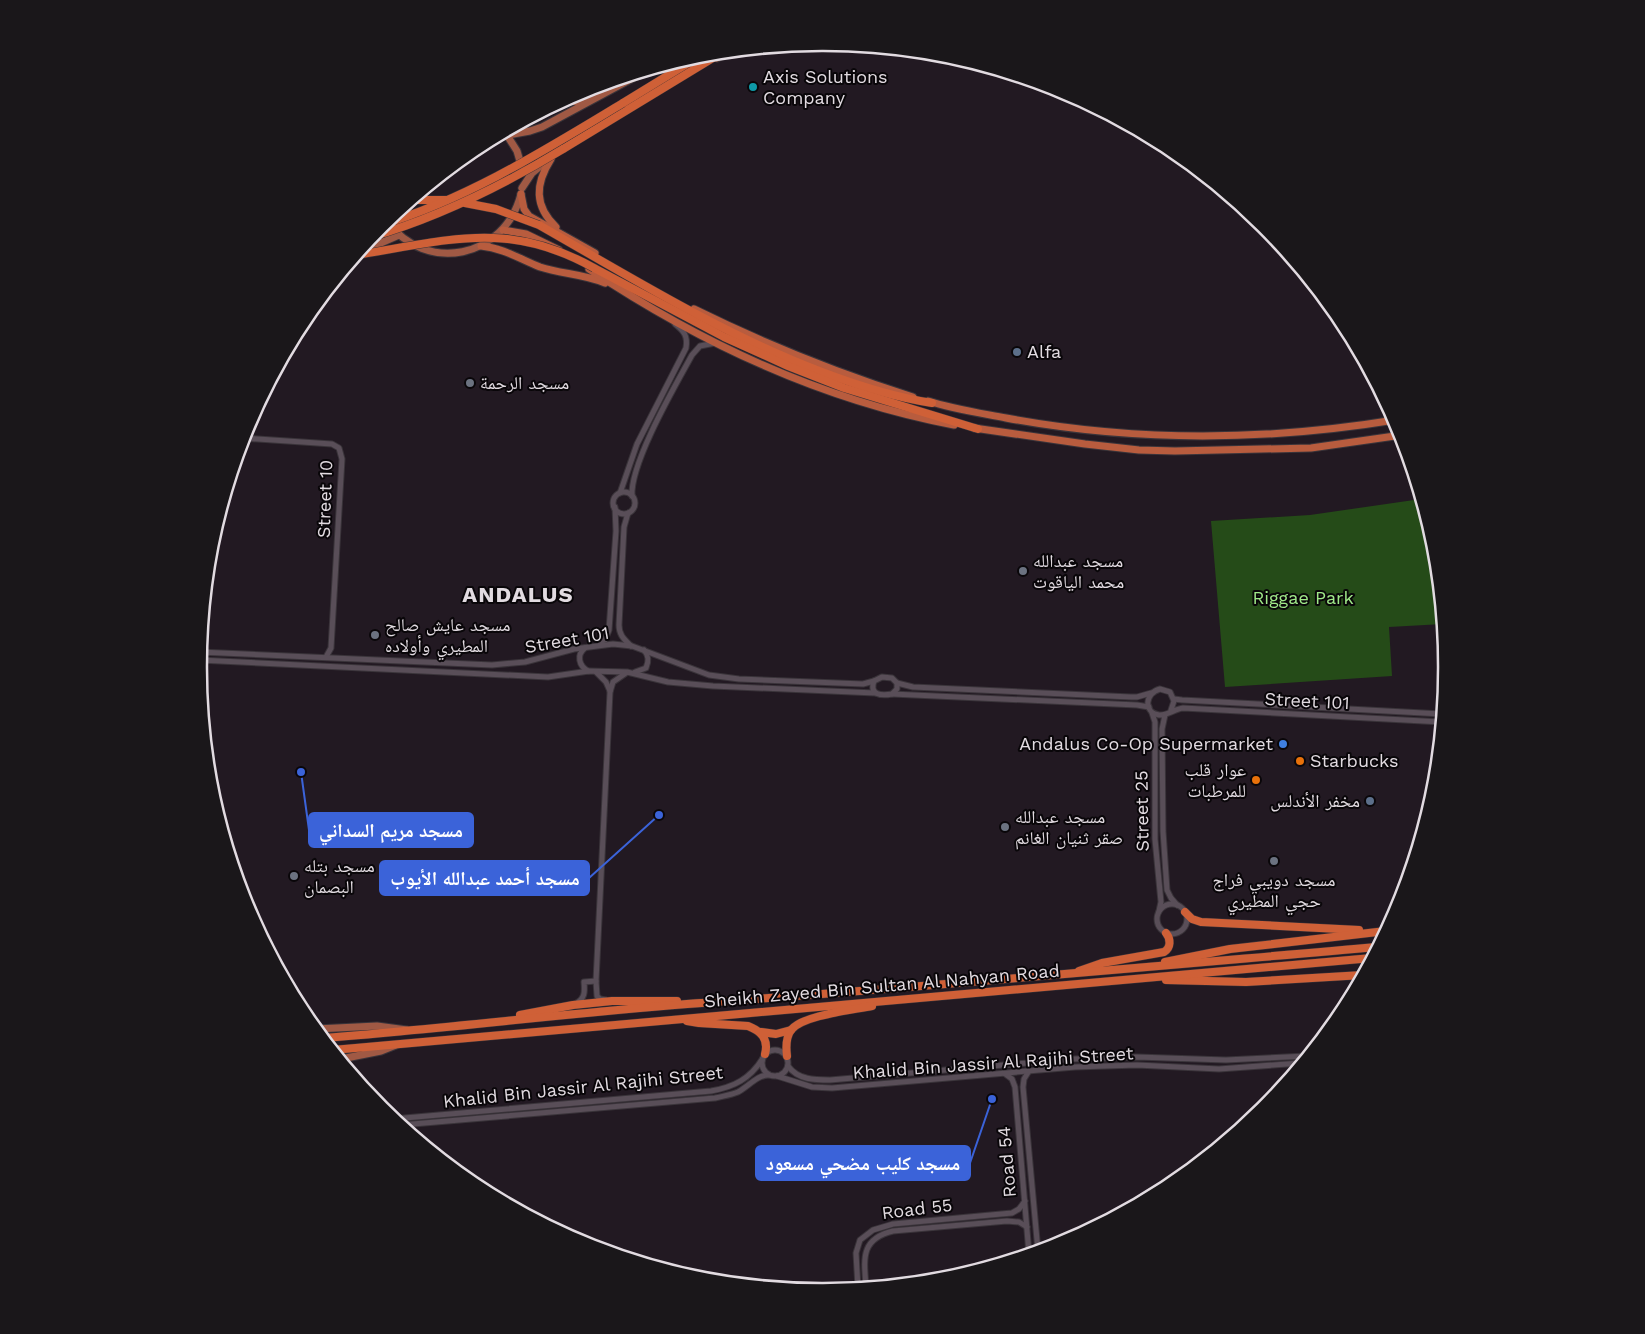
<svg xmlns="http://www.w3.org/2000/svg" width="1645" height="1334" viewBox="0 0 1645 1334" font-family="'Work Sans','Noto Naskh Arabic',sans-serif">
<rect width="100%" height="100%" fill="#221922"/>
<path fill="#254b18" d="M1421 499 1435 545 1443 624 1389 627 1392 676 1225 687 1211 521 1310 515Z"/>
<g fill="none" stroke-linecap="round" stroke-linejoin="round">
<g stroke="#3a343a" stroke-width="7">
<g id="tertiary">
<path d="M243 438 332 444 339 448 342 459 331 648 326 657"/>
<circle cx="624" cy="503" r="11"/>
<path d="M620 493 637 444 686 348C688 336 684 331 675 324"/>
<path d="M632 496C630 463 675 386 692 355L700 346 715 343"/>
<path d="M628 513 624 527 619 625C619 635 624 639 631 646"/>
<path d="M600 642 605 640 609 630 616 531 615 507"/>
<path d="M585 648C576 655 579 666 588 671"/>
<path d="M199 652 492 665 525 662 574 649 613 644 632 646 709 675 739 679 863 684 874 681"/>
<path d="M199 660 548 677 589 671 627 672 668 682 713 686 875 693"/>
<path d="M596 672 606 682 610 691"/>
<path d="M635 672 646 668C649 661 649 656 644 650"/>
<path d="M882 677 892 678 897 683V689L892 694C881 696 869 695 874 681Z"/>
<path d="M897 683 913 687 1131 697H1137L1151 693"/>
<path d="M892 694 1137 705 1149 707"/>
<path d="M1174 699 1182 700 1442 714"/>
<path d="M1171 710 1174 701 1170 692 1160 689C1145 693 1143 712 1159 715 1166 716 1175 709 1183 708L1442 722"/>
<path d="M1152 713 1155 722V839L1161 902 1159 911"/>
<path d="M1165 715 1162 729 1163 831 1167 890 1171 898 1177 905"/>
<circle cx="1172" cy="919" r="15"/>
<path d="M606 1000 600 999 597 996 596 981 610 692 613 682 626 673"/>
<path d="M575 1004C585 999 585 992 584 982L596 981"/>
<circle cx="775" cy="1063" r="13"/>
<path d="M788 1066C798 1080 815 1080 830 1080L1074 1059 1137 1057 1226 1060 1307 1056"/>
<path d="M1029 1071 1024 1079 1023 1087 1038 1251"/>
<path d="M1004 1073 1012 1079 1015 1087 1029 1254"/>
<path d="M777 1076 812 1087 832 1088 1075 1067 1137 1065 1219 1069 1301 1063"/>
<path d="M393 1119 711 1091C734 1087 750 1079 763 1058"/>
<path d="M401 1125 715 1098C723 1096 731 1095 738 1092 749 1086 757 1075 769 1075"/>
<path d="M866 1287C864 1259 860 1239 893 1231L1007 1221 1019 1222 1027 1227"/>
<path d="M858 1288 856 1253 860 1240 873 1230 893 1224 1012 1213 1019 1209 1025 1201"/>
</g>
</g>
<g stroke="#3a343a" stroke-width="9">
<g id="primary">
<path d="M717 58 728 52"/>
<path d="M563 101 586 102"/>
<path d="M505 132 517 151 522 168"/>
<path d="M508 135 530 131 542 127 646 71"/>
<path d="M522 188 532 173 543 164"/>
<path d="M387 221C426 275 505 258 521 194"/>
<path d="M358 253 399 235"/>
<path d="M316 1029 377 1026 407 1030"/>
<path d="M341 1059 381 1051 396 1045"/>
</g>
</g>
<g stroke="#3a343a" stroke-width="9">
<g id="trunk">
<path d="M551 159C535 184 534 206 556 227"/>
<path d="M521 194 524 209 529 216 595 253"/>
<path d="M503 230 526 234 559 250"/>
<path d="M481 246C503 248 520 259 540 267 561 274 584 274 605 283"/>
<path d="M589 269C700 343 822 400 954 425"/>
<path d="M694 309C765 344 837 373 913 397"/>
<path d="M928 401C953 409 980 413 1006 418 1135 442 1266 441 1395 420"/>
<path d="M974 428 1085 444 1139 450 1175 451 1311 448 1402 435"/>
</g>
</g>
<g stroke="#3a343a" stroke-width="9">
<g id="motorway">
<path d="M623 103 703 54"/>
<path d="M563 149 721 53"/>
<path d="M539 225C632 278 722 334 822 372 859 386 893 397 932 403"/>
<path d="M594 268 724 337 788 366 844 388 978 429"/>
<path d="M1185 912 1192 919 1201 922 1359 930"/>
<path d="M1165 962 1230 949 1386 931"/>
<path d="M1079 971 1102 963 1164 952C1171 948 1171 939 1166 933"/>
<path d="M1166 980 1246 982 1363 975"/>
<path d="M520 1015 573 1005 612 1001H677"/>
<path d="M687 1021 699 1023 748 1026C761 1031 769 1039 765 1054"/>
<path d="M761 1032 776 1034 791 1030"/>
<path d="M323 1038C454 1028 584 1011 715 1002 936 986 1157 966 1378 947"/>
<path d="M333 1050 1372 958"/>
<path d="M787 1056C786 1048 786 1037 791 1030 803 1015 853 1010 872 1006"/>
</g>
</g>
<use href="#tertiary" stroke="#594e58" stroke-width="5"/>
<use href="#primary" stroke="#a05944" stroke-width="7"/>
<use href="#trunk" stroke="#b85c3e" stroke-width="7"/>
<use href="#motorway" stroke="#cf6037" stroke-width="8"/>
<g stroke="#3a343a" stroke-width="9" stroke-linecap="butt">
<g id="motorway-bridge">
<path d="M418 200H446"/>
<path d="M465 203 496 209 539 225"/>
<path d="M381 225C469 198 545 150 623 103"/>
<path d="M371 237C439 217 502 186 563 149"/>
<path d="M356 255C447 241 507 219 594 268"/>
</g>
</g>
<use href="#motorway-bridge" stroke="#cf6037" stroke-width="8"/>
</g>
<circle fill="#0f9aa8" stroke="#090609" stroke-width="2" cx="753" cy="87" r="5"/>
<g fill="#5c6f8a" stroke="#090609" stroke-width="2">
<circle cx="1017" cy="352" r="5"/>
<circle cx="1370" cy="801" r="5"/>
</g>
<g fill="#6b7280" stroke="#090609" stroke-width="2">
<circle cx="470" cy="383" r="5"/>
<circle cx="1023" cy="571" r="5"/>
<circle cx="375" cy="635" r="5"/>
<circle cx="1005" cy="827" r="5"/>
<circle cx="1274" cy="861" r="5"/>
<circle cx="294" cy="876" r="5"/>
</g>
<circle fill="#3f7fe0" stroke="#090609" stroke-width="2" cx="1283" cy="744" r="5"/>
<g fill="#e8710a" stroke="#090609" stroke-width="2">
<circle cx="1300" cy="761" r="5"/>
<circle cx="1256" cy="780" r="5"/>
</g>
<g text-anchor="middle" stroke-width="4" stroke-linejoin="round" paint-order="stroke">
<g font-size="18" fill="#e2dbe1" stroke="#090609" text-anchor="start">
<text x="763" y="83">Axis Solutions<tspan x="763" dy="21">Company</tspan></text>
<text x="1027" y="358">Alfa</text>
<text x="480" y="389">مسجد الرحمة</text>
<text x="1033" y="567">مسجد عبدالله<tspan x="1033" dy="21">محمد الياقوت</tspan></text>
<text x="385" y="631">مسجد عايش صالح<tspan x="385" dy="21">المطيري وأولاده</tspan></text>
<text x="1273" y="750" text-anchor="end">Andalus Co-Op Supermarket</text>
<text x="1310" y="767">Starbucks</text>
<text x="1246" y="776" text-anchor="end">عوار قلب<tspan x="1246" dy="21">للمرطبات</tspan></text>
<text x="1360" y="807" text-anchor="end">مخفر الأندلس</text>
<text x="1015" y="823">مسجد عبدالله<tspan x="1015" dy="21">صقر ثنيان الغانم</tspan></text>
<text x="304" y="872">مسجد بتله<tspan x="304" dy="21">البصمان</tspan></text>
<text x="1274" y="886" text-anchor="middle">مسجد دويبي فراج<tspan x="1274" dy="21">حجي المطيري</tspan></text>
</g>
<g font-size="18" fill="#e2dbe1" stroke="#090609">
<text transform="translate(325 499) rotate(-88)" y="6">Street 10</text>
<text transform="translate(567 640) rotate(-10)" y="6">Street 101</text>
<text transform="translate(1307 701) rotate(3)" y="6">Street 101</text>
<text transform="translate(1142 811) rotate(-91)" y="6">Street 25</text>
<text transform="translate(882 986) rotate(-5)" y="6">Sheikh Zayed Bin Sultan Al Nahyan Road</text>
<text transform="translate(993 1063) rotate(-4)" y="6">Khalid Bin Jassir Al Rajihi Street</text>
<text transform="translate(583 1087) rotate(-6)" y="6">Khalid Bin Jassir Al Rajihi Street</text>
<text transform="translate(1007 1162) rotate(-95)" y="6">Road 54</text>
<text transform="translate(917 1209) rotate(-7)" y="6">Road 55</text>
</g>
<g font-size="18" fill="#a0e989" stroke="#090609">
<text x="1303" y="604">Riggae Park</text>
</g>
<g font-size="22" font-weight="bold" letter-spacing="1" fill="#e2dbe1" stroke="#090609">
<text x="518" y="602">ANDALUS</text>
</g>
</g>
<path d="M0 0H1645V1334H0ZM822 51H823A615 615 0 0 1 1438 666V668A615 615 0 0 1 823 1283H822A615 615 0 0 1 207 668V666A615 615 0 0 1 822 51Z" fill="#1a171a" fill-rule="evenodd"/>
<path fill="none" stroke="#e2dbe1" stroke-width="2.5" d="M822 51H823A615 615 0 0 1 1438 666V668A615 615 0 0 1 823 1283H822A615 615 0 0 1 207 668V666A615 615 0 0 1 822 51Z"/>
<path fill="none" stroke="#3b63d9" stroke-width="2" d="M301 772L309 830M659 815L589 878M992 1099L970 1163"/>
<g fill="#3b63d9" stroke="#090609" stroke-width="2">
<circle cx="301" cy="772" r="5"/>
<circle cx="659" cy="815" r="5"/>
<circle cx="992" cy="1099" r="5"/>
</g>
<g fill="#3b63d9" stroke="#3b63d9" stroke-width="2">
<rect x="309" y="813" width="164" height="34" rx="5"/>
<rect x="380" y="861" width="209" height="34" rx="5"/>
<rect x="756" y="1146" width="214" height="34" rx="5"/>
</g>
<g font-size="19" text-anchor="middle" font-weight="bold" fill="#fff">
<text x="391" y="837">مسجد مريم السداني</text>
<text x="485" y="885">مسجد أحمد عبدالله الأيوب</text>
<text x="863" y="1170">مسجد كليب مضحي مسعود</text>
</g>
</svg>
